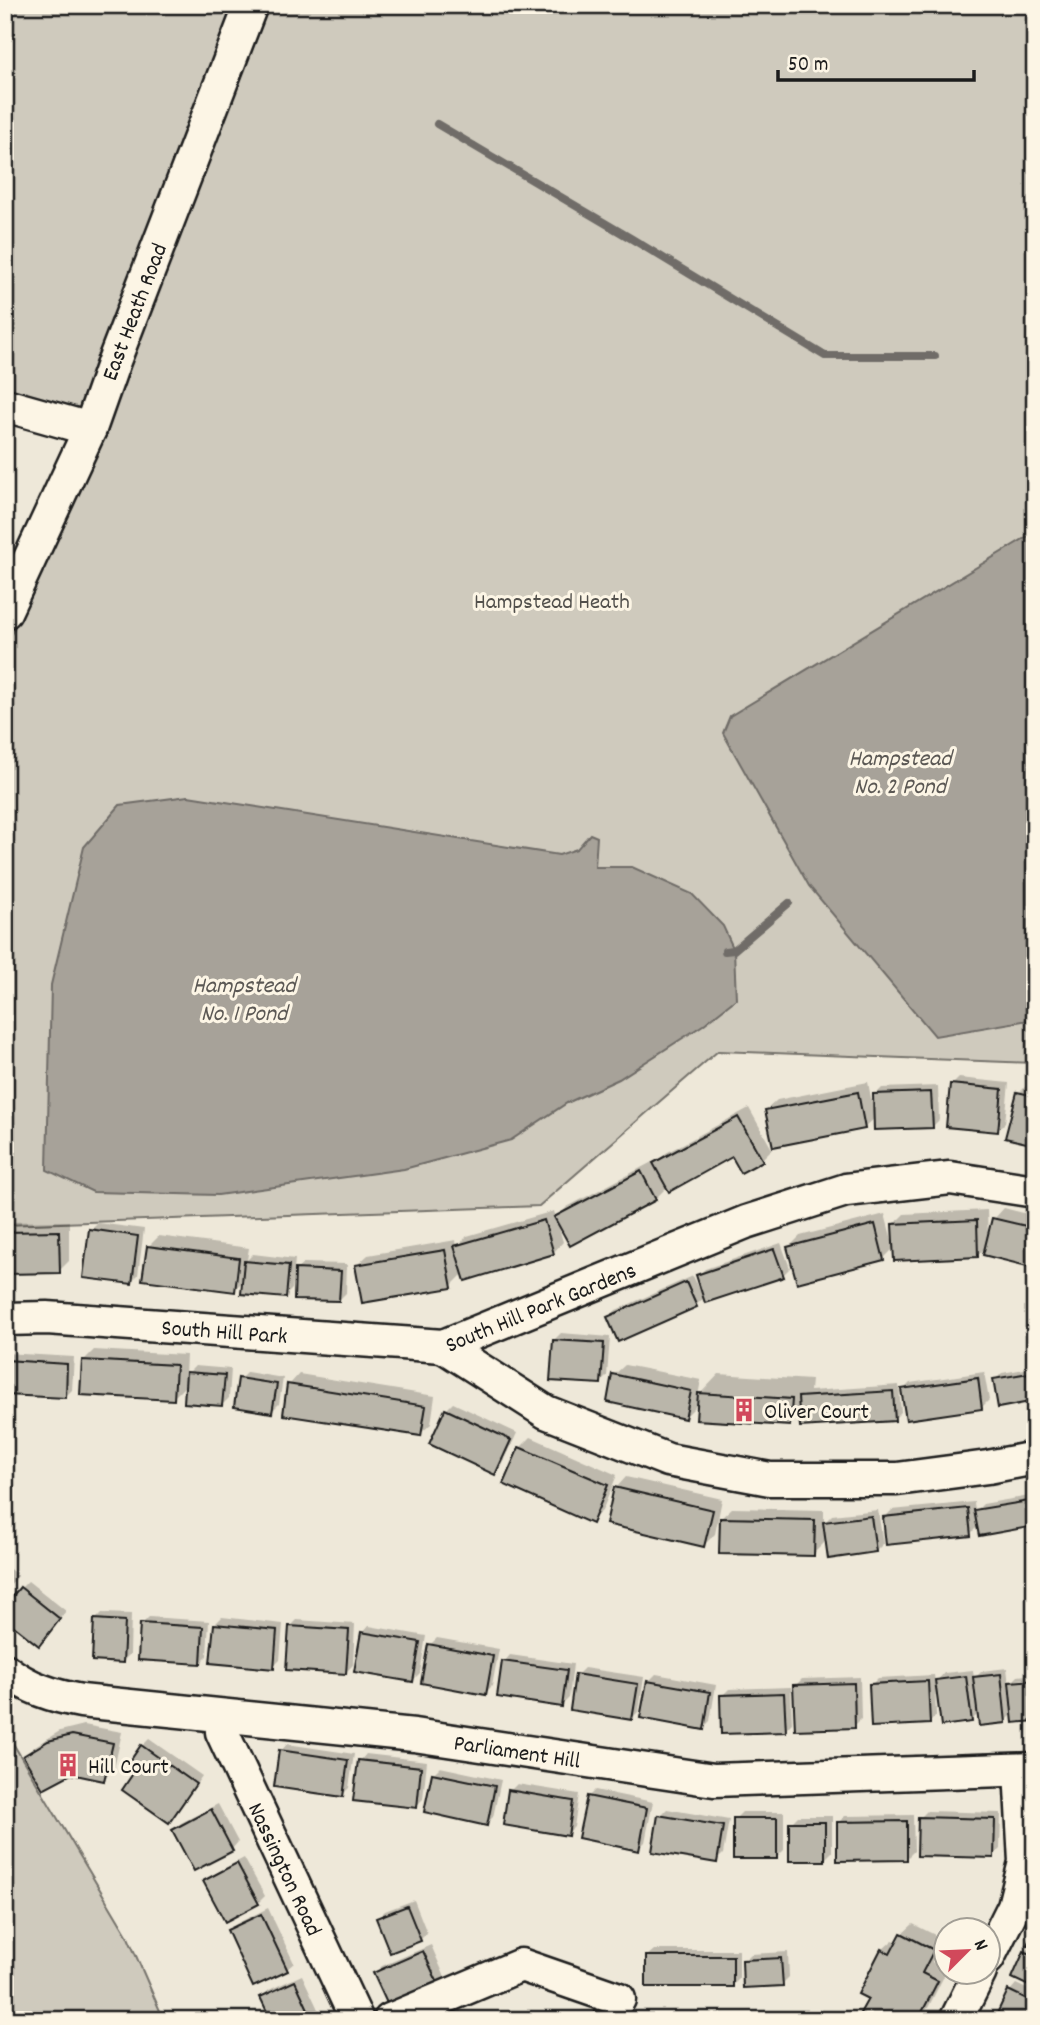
<svg xmlns="http://www.w3.org/2000/svg" width="1040" height="2025" viewBox="0 0 1040 2025" font-family="Dekko,sans-serif">
<rect width="100%" height="100%" fill="#eee8d9"/>
<filter id="ink" filterUnits="userSpaceOnUse"><feTurbulence type="fractalNoise" baseFrequency=".0143" numOctaves="2"/><feDisplacementMap in="SourceGraphic" scale="14" xChannelSelector="R" yChannelSelector="G"/><feConvolveMatrix kernelMatrix="1 2 1 2 8 2 1 2 1" color-interpolation-filters="sRGB"/></filter>
<g filter="url(#ink)">
<g fill="#cfcabd" stroke="#76736c" stroke-width="2">
<path d="M5 5H1035V1063L718 1051 539 1206 5 1225V648L97 443 5 405Z"/>
<path d="M5 1730 127 1935 164 2020H5Z"/>
</g>
<g fill="#a7a299" stroke="#6f6c67" stroke-width="2">
<path d="M1035 532V1019L935 1036 809 886 723 733 730 716Z"/>
<path d="M188 796 559 855 577 849 590 834 597 837 595 867H632L692 894 723 926 734 950 736 999 703 1025 619 1079 567 1103 511 1140 404 1169 218 1195 93 1192 47 1170 51 985 84 847 120 805Z"/>
</g>
<g fill="#0003">
<path d="M959 1078 1009 1083 1005 1123 998 1130 952 1085Z"/>
<path d="M868 1082 873 1108 875 1107V1095L882 1088 938 1086 939 1120 932 1127 876 1117 864 1128 766 1110 777 1100Z"/>
<path d="M1026 1086 1035 1088V1143L1019 1093Z"/>
<path d="M749 1108 772 1149 761 1160 732 1155 668 1186 655 1199 558 1224 563 1242 553 1253 464 1273 451 1286 357 1265 368 1255 456 1240 457 1247 467 1236 554 1211 556 1218 567 1207 652 1162 654 1165 666 1153Z"/>
<path d="M1004 1208 1035 1216V1266L987 1246 977 1256 895 1247 883 1259 789 1247 800 1236 885 1214 893 1244H895L894 1224 904 1214 987 1210 988 1239 994 1219Z"/>
<path d="M69 1221V1261L59 1271 5 1272V1222Z"/>
<path d="M98 1223 144 1229 138 1275 131 1282 91 1230Z"/>
<path d="M159 1236 249 1248 247 1260 253 1254 295 1259 292 1289 285 1296 244 1280 234 1290 148 1247Z"/>
<path d="M781 1243 790 1268 783 1275 698 1276 705 1269Z"/>
<path d="M304 1263 347 1264 346 1293 339 1300 295 1271Z"/>
<path d="M693 1276 704 1298 696 1305 609 1317 616 1310Z"/>
<path d="M561 1333 610 1337 607 1376 600 1383 554 1340Z"/>
<path d="M94 1350 186 1355 185 1376 195 1366 231 1369 229 1398 222 1405 187 1384 173 1398 84 1360Z"/>
<path d="M5 1353 74 1357 72 1390 65 1397 5 1393Z"/>
<path d="M625 1365 701 1380 698 1396 719 1374 811 1380 810 1391 899 1385 901 1412 894 1419 801 1413 790 1424 699 1403 685 1417 614 1375Z"/>
<path d="M1035 1367V1399L995 1380 1002 1373Z"/>
<path d="M247 1372 283 1378 279 1404 272 1411 240 1379Z"/>
<path d="M984 1372 989 1400 982 1407 903 1390 910 1383Z"/>
<path d="M299 1374 435 1396 431 1424 420 1434 289 1385Z"/>
<path d="M453 1403 517 1433 502 1466 495 1472 446 1410Z"/>
<path d="M531 1437 617 1475 602 1511 591 1521 505 1483 520 1448Z"/>
<path d="M626 1477 722 1499 715 1534 704 1545 616 1488Z"/>
<path d="M1035 1495V1524L979 1525 970 1534 885 1517 892 1510 974 1502 975 1512 983 1504Z"/>
<path d="M732 1508 824 1510V1523L832 1515 878 1510 883 1544 876 1551 824 1532V1543L813 1554 721 1518Z"/>
<path d="M5 1565 18 1576 5 1592Z"/>
<path d="M28 1581 66 1611 46 1636 21 1588Z"/>
<path d="M102 1613 131 1614 130 1654 123 1661 95 1620Z"/>
<path d="M149 1617 209 1621 207 1656 200 1663 142 1624Z"/>
<path d="M222 1617 283 1624 280 1660 273 1667 215 1624Z"/>
<path d="M297 1620 355 1624 353 1665 346 1672 290 1627Z"/>
<path d="M369 1626 426 1636 420 1673 413 1680 363 1633Z"/>
<path d="M437 1638 499 1649 492 1686 485 1693 430 1645Z"/>
<path d="M510 1655 573 1664 569 1698 562 1705 504 1662Z"/>
<path d="M584 1668 644 1677 639 1711 632 1718 577 1675Z"/>
<path d="M1007 1668 1009 1685 1018 1676 1035 1674V1678L1016 1680 1014 1713 1006 1721 979 1713 971 1721 938 1687H935L936 1716 929 1723 871 1685 878 1678 934 1675 935 1683 944 1673 973 1670 974 1679 982 1671Z"/>
<path d="M656 1674 716 1685 710 1721 703 1728 649 1681Z"/>
<path d="M860 1677 861 1719 854 1726 795 1686 802 1679Z"/>
<path d="M791 1687 792 1723 785 1730 722 1696 729 1689Z"/>
<path d="M84 1725 122 1732 114 1769 104 1779 25 1756 35 1746 60 1731Z"/>
<path d="M149 1739 202 1776 175 1814 142 1746Z"/>
<path d="M287 1744 354 1754 349 1788 342 1795 281 1751Z"/>
<path d="M366 1754 427 1761 423 1799 416 1806 360 1761Z"/>
<path d="M440 1767 501 1780 493 1817 486 1824 433 1774Z"/>
<path d="M517 1784 579 1794 574 1827 567 1834 510 1791Z"/>
<path d="M595 1790 653 1802 645 1842 638 1849 588 1797Z"/>
<path d="M218 1804 238 1842 232 1849 174 1830 181 1823Z"/>
<path d="M667 1809 729 1820 723 1854 716 1861 660 1816Z"/>
<path d="M927 1811 1001 1813 1000 1849 993 1856 920 1818Z"/>
<path d="M742 1812H784V1850L777 1857 735 1819Z"/>
<path d="M913 1815 914 1851 907 1858 838 1823 845 1816Z"/>
<path d="M798 1816H832V1852L825 1859 791 1823Z"/>
<path d="M244 1858 265 1896 258 1903 205 1882 212 1875Z"/>
<path d="M414 1900 427 1933 420 1940 378 1918 385 1911Z"/>
<path d="M268 1908 294 1963 287 1969 229 1931 236 1924Z"/>
<path d="M913 1924 943 1939 932 1962 946 1969V1972L928 2008 917 2018 912 2016 910 2020H857L863 2014 870 1998 882 1950 893 1940 898 1942 902 1934Z"/>
<path d="M1035 1932V1987L1026 1952 1032 1945Z"/>
<path d="M431 1945 447 1982 440 1988 375 1973 382 1966Z"/>
<path d="M654 1950H739V1979L732 1986 647 1956Z"/>
<path d="M788 1952 789 1977 782 1984 744 1961 751 1954Z"/>
<path d="M302 1975 323 2020H273L262 1997 269 1990Z"/>
<path d="M1016 1984 1035 1993V2020L1010 1991Z"/>
<path d="M456 1999 464 2020H411Z"/>
<path d="M603 2005 630 2020H592Z"/>
</g>
<g fill="none" stroke-linecap="round" stroke-linejoin="round">
<g stroke="#6f6c67" stroke-width="8">
<path d="M437 124 632 239 825 356H935"/>
<path d="M725 951 734 950 789 903"/>
</g>
</g>
<g fill="#bab6aa" stroke="#1c1c1c" stroke-width="2">
<path d="M950 1084 1002 1089 998 1132 946 1127Z"/>
<path d="M858 1092 865 1129 773 1147 765 1110Z"/>
<path d="M931 1092 933 1128 874 1130 873 1094Z"/>
<path d="M1017 1092 1035 1096V1145L1005 1138Z"/>
<path d="M738 1117 763 1161 741 1173 732 1157 669 1192 653 1163Z"/>
<path d="M641 1171 656 1200 570 1246 554 1217Z"/>
<path d="M992 1218 1035 1228V1268L983 1255Z"/>
<path d="M544 1220 554 1254 465 1281 454 1246Z"/>
<path d="M977 1220 978 1257 894 1261 892 1224Z"/>
<path d="M875 1224 884 1260 797 1283 787 1247Z"/>
<path d="M89 1229 138 1236 132 1284 83 1278Z"/>
<path d="M59 1231 60 1273 5 1274V1232Z"/>
<path d="M147 1246 239 1258 235 1292 142 1280Z"/>
<path d="M774 1249 784 1277 705 1303 696 1275Z"/>
<path d="M445 1250 452 1288 362 1303 355 1265Z"/>
<path d="M244 1261 289 1265 286 1298 241 1294Z"/>
<path d="M295 1269 341 1271 339 1301 294 1300Z"/>
<path d="M686 1282 697 1307 618 1342 607 1317Z"/>
<path d="M553 1340 604 1343 601 1384 550 1381Z"/>
<path d="M5 1360 67 1364 66 1398 5 1395Z"/>
<path d="M82 1360 176 1365 174 1400 80 1395Z"/>
<path d="M186 1372 225 1375 222 1406 184 1403Z"/>
<path d="M1035 1372V1401L998 1408 993 1379Z"/>
<path d="M612 1374 691 1391 685 1419 607 1402Z"/>
<path d="M238 1378 277 1384 272 1413 234 1407Z"/>
<path d="M978 1378 982 1409 906 1420 901 1389Z"/>
<path d="M287 1384 426 1406 421 1436 283 1415Z"/>
<path d="M893 1391 895 1421 800 1427 798 1397Z"/>
<path d="M698 1393 792 1399 790 1426 696 1420Z"/>
<path d="M445 1409 511 1440 495 1475 429 1444Z"/>
<path d="M519 1447 608 1485 592 1524 503 1484Z"/>
<path d="M614 1487 713 1510 704 1547 606 1524Z"/>
<path d="M1035 1500V1526L979 1536 974 1510Z"/>
<path d="M968 1508 971 1536 886 1545 883 1517Z"/>
<path d="M871 1516 876 1552 828 1559 823 1522Z"/>
<path d="M720 1518 815 1520 814 1556 719 1554Z"/>
<path d="M20 1587 60 1619 39 1646 5 1619V1605Z"/>
<path d="M94 1619 125 1621 123 1663 92 1661Z"/>
<path d="M140 1623 203 1627 201 1664 138 1660Z"/>
<path d="M214 1624 277 1630 274 1669 210 1663Z"/>
<path d="M289 1626 349 1630 346 1674 286 1670Z"/>
<path d="M361 1632 420 1642 413 1682 354 1672Z"/>
<path d="M428 1644 493 1656 486 1695 421 1683Z"/>
<path d="M502 1661 567 1670 562 1707 497 1697Z"/>
<path d="M575 1674 638 1684 632 1720 570 1710Z"/>
<path d="M1001 1674 1006 1723 979 1726 973 1677Z"/>
<path d="M966 1676 972 1722 941 1726 935 1680Z"/>
<path d="M1035 1680V1721L1013 1723 1009 1682Z"/>
<path d="M647 1681 710 1692 704 1730 640 1718Z"/>
<path d="M928 1681 930 1724 871 1727 869 1684Z"/>
<path d="M854 1683 855 1728 795 1730 793 1685Z"/>
<path d="M784 1693 786 1732 721 1734 720 1695Z"/>
<path d="M72 1735 113 1743 104 1781 71 1774 43 1789 23 1756 48 1741Z"/>
<path d="M141 1745 196 1784 169 1823 122 1790 136 1769 128 1764Z"/>
<path d="M279 1750 348 1760 343 1797 274 1787Z"/>
<path d="M358 1760 421 1767 417 1808 353 1801Z"/>
<path d="M432 1773 495 1786 487 1826 424 1812Z"/>
<path d="M508 1790 573 1801 568 1836 503 1825Z"/>
<path d="M587 1796 647 1808 639 1851 578 1838Z"/>
<path d="M211 1809 233 1851 194 1871 172 1830Z"/>
<path d="M658 1815 723 1826 717 1863 652 1852Z"/>
<path d="M918 1817 995 1819 994 1858 917 1856Z"/>
<rect x="733" y="1818" width="44" height="41"/>
<path d="M907 1821V1860L837 1861V1822Z"/>
<rect x="789" y="1822" width="36" height="39"/>
<path d="M237 1863 259 1904 225 1922 203 1881Z"/>
<path d="M407 1906 421 1941 390 1953 376 1918Z"/>
<path d="M261 1914 288 1971 253 1987 227 1930Z"/>
<path d="M1035 1928V1948L1027 1945Z"/>
<path d="M901 1933 934 1950 922 1973 938 1981 918 2020 908 2016 906 2020H869L859 2015 868 1999 858 1994 881 1949 890 1954Z"/>
<path d="M423 1951 441 1990 391 2012 373 1973Z"/>
<path d="M1024 1951 1035 1956V1989L1012 1978Z"/>
<rect x="646" y="1956" width="87" height="31"/>
<path d="M781 1958 783 1986 743 1988 742 1960Z"/>
<path d="M295 1981 313 2020H271L260 1997Z"/>
<path d="M1008 1990 1035 2003V2020H994Z"/>
<path d="M449 2005 454 2020H409Z"/>
<path d="M595 2010 612 2020H590Z"/>
</g>
<g fill="none" stroke-linecap="round" stroke-linejoin="round">
<g stroke="#1c1c1c" stroke-width="37">
<g id="minor">
<path d="M5 405 90 429"/>
<path id="s1" d="M5 612 90 429 114 361 251 5"/>
<path id="s2" d="M5 1319 47 1318 443 1346 746 1222 846 1190 950 1178 1035 1191"/>
<path d="M443 1346 546 1412 668 1460 770 1479H897L988 1467 1035 1458"/>
<path id="s3" d="M5 1670C28 1688 53 1696 81 1701L414 1735 714 1780 1035 1769"/>
<path id="s4" d="M221 1717 222 1732 357 2020"/>
<path d="M988 1958 1014 1906 1025 1862 1020 1770"/>
<path d="M390 2020 521 1965 619 1999"/>
<path d="M956 2020 980 1972"/>
</g>
</g>
<use href="#minor" stroke="#fcf5e5" stroke-width="32"/>
</g>
</g>
<defs>
<g id="building-bare" transform="scale(1.89)"><path d="M-4-6H4V6H1V3H-1V6H-4ZM-2.5-4.3h1.7v1.8h-1.7ZM.8-4.3h1.7v1.8H.8ZM-2.5-1h1.7V.8h-1.7ZM.8-1h1.7V.8H.8Z" fill="#d1495b" stroke="#fcf5e5" stroke-width="2.5" paint-order="stroke"/></g>
</defs>
<g fill-rule="evenodd">
<use href="#building-bare" x="744" y="1410"/>
<use href="#building-bare" x="68" y="1765"/>
</g>
<g text-anchor="middle" stroke-width="6" stroke-linejoin="round" paint-order="stroke">
<g font-size="23" fill="#1c1c1c" stroke="#fcf5e5">
<text dy="8" stroke="none"><textPath href="#s1" startOffset="327">East Heath Road</textPath></text>
<text dy="8" stroke="none"><textPath href="#s2" startOffset="544">South Hill Park Gardens</textPath></text>
<text dy="8" stroke="none"><textPath href="#s2" startOffset="220">South Hill Park</textPath></text>
<text dy="8" stroke="none"><textPath href="#s3" startOffset="522">Parliament Hill</textPath></text>
<text dy="8" stroke="none"><textPath href="#s4" startOffset="166">Nassington Road</textPath></text>
</g>
<g font-size="23" fill="#52504c" stroke="#fcf5e5">
<text x="552" y="608">Hampstead Heath</text>
</g>
<g font-size="23" fill="#1c1c1c" stroke="#fcf5e5" text-anchor="start">
<text x="764" y="1418">Oliver Court</text>
<text x="88" y="1773">Hill Court</text>
</g>
<g font-size="24" font-style="italic" fill="#5b5854" stroke="#fcf5e5">
<text x="900" y="765">Hampstead<tspan x="900" dy="28">No. 2 Pond</tspan></text>
<text x="244" y="992">Hampstead<tspan x="244" dy="28">No. 1 Pond</tspan></text>
</g>
</g>
<rect width="1040" height="2025" fill="none" stroke="#fcf5e5" stroke-width="28"/>
<rect x="14" y="14" width="1012" height="1997" fill="none" stroke="#1c1c1c" stroke-width="2.5" filter="url(#ink)"/>
<g transform="translate(967 1951) rotate(66)"><circle r="33" fill="#fcf5e5" stroke="#a29e95" stroke-width="2"/>
<path d="M0-5L12 26L0 18L-12 26Z" fill="#d1495b"/>
<text y="-10" font-size="19" font-weight="bold" text-anchor="middle" fill="#1c1c1c">N</text>
</g>
<path d="M778 70v10h196v-10" fill="none" stroke="#1c1c1c" stroke-width="3.5"/>
<text x="788" y="70" font-size="21" fill="#1c1c1c" stroke="#fcf5e5" stroke-width="5" paint-order="stroke">50 m</text>
</svg>
